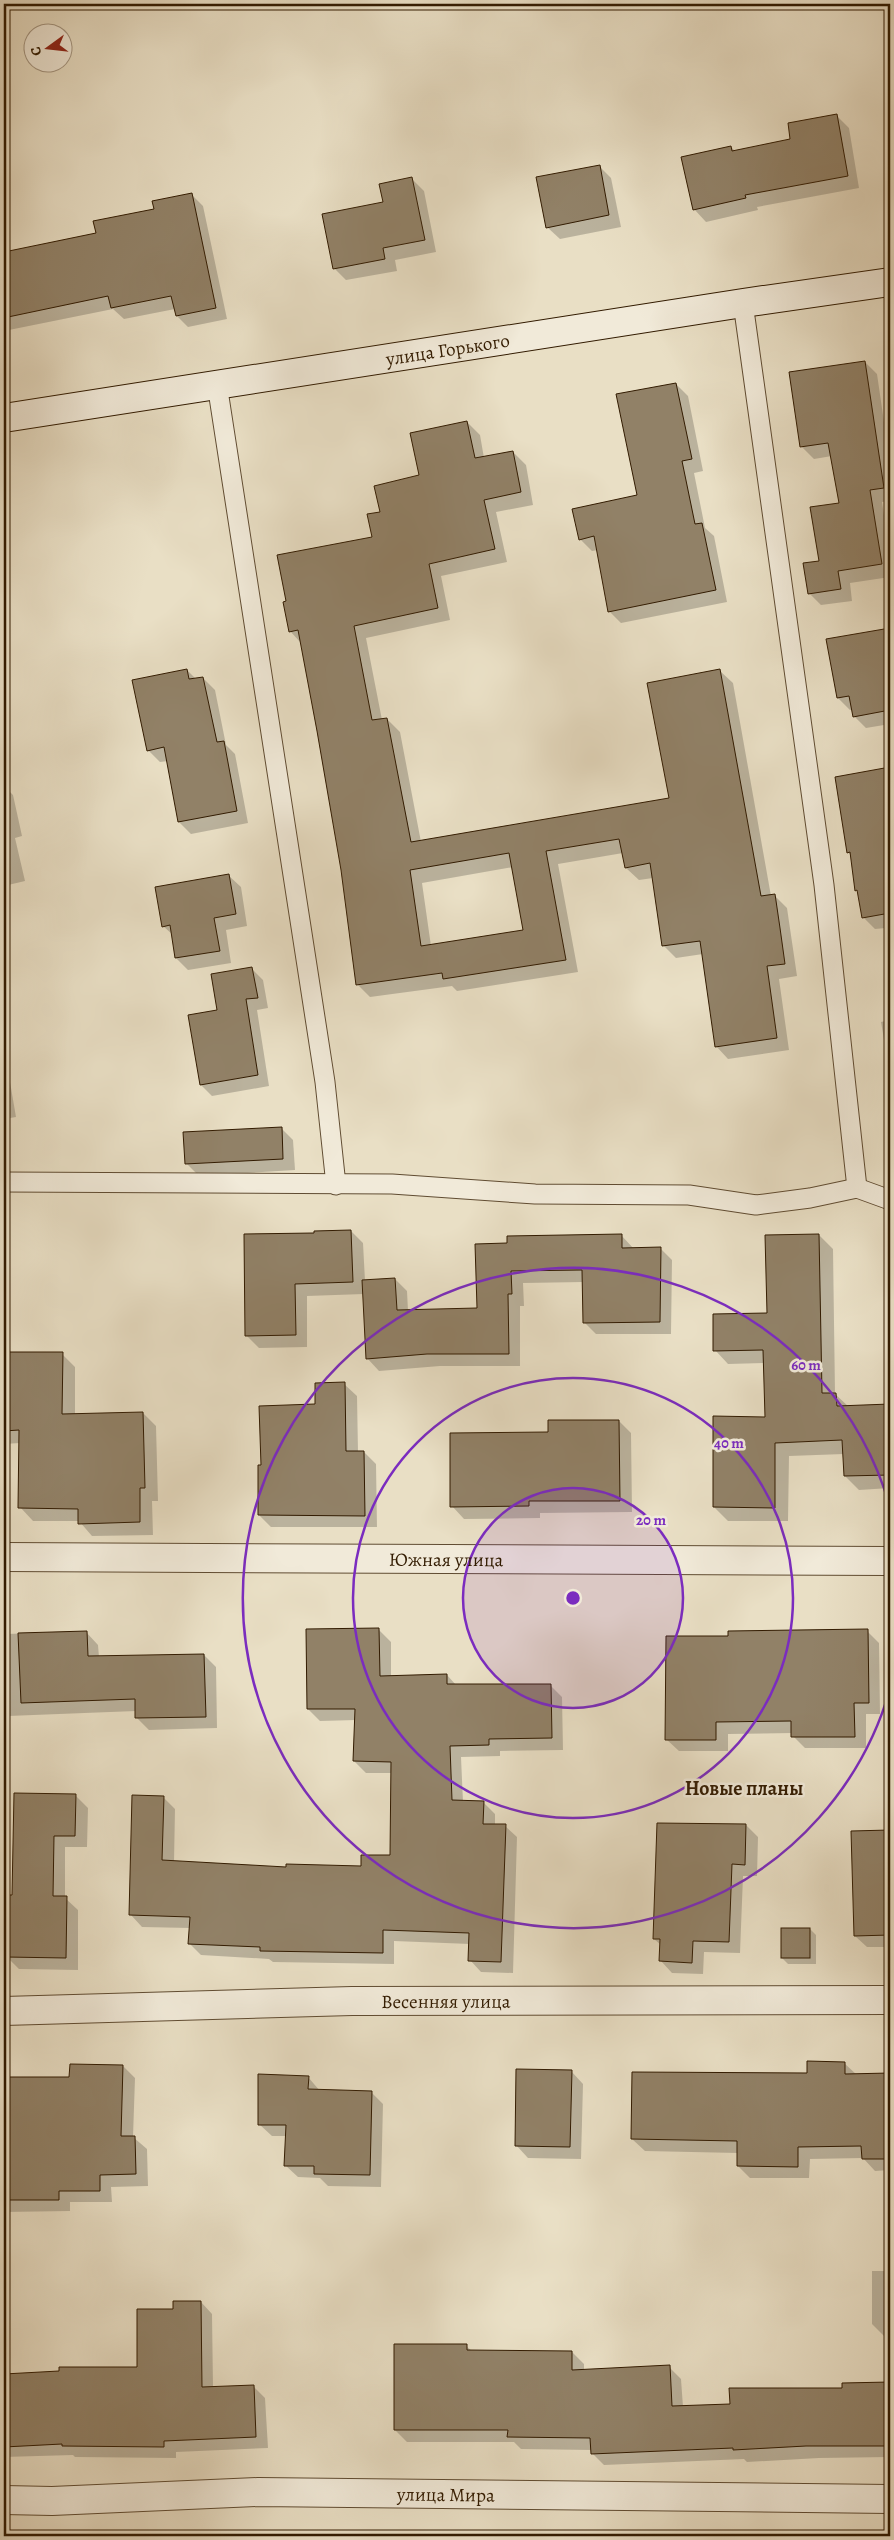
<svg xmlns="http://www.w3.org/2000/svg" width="894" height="2540" viewBox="0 0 894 2540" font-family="Alegreya,serif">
<rect width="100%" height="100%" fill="#e9dfc5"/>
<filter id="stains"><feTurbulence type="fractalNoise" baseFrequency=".004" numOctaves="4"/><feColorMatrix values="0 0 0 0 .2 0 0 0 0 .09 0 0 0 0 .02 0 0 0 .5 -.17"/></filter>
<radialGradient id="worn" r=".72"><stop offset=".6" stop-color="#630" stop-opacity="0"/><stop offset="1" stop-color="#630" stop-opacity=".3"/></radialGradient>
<g fill="#0003" fill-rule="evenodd">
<path d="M837 116 849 128 859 188 757 207 758 210 706 222 694 209 731 147 735 151 792 140Z"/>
<path d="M599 166 611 178 621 227 560 239 547 227Z"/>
<path d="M412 179 424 191 436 252 395 260 397 271 346 280 334 268 384 203Z"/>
<path d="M191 194 203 206 227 319 188 327 177 316 175 309 124 319 113 309 4 331V253L97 234Z"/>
<path d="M865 362 877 374 890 463V501L882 502 890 554V577L850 583 852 601 821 605 809 593 840 504 832 456 814 459 802 447 791 373Z"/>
<path d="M676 384 688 396 703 471 694 473 705 528 714 536 727 602 621 623 609 611 598 550 592 551 580 539 638 496Z"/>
<path d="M467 422 480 435 484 458 513 452 526 465 533 505 496 512 507 562 441 576 450 620 366 638 382 720 387 719 400 732 421 842 670 799 720 671 733 683 771 896 774 895 787 908 797 976 779 979 789 1050 728 1059 716 1046 703 954 676 958 663 945 653 878 639 880 626 868 623 853 558 864 578 972 457 991 452 986 370 997 357 984 342 870 301 643 290 631 373 538 381 512 420 476ZM513 867 524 931 431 946 422 883Z"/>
<path d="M890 629V724L866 728 854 716 853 709 850 710 838 698 827 640Z"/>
<path d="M187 670 196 679 203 678 215 690 226 745 235 754 248 823 191 834 179 822 168 761 160 762 148 750Z"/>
<path d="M890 769V954L886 928 875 929 863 917 852 857 848 852 836 778Z"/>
<path d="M4 786 13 795 22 836 15 838 25 881 4 886Z"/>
<path d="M228 875 241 887 247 926 226 930 231 963 188 970 176 958 173 935 163 926Z"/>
<path d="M252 969 263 980 268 1008 257 1010 269 1086 212 1096 201 1085 218 1011Z"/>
<path d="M890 1020V1056L886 1051 881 1022Z"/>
<path d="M4 1056 6 1059 16 1117 4 1119Z"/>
<path d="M281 1128 293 1140 295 1170 199 1176 186 1163Z"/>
<path d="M351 1231 363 1243 365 1281 395 1279 407 1291 408 1311 479 1310 477 1246 621 1235 634 1249 660 1248 672 1260 671 1334H596L584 1322V1282L523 1283 524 1306H520V1366H440L379 1371 367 1358 364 1294 307 1296V1347L259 1348 247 1336 316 1234Z"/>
<path d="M819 1235 833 1249 835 1394 849 1407 890 1406V1488L859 1490 845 1476 844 1454 789 1456 788 1521H728L714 1507 767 1418 764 1363 728 1364 715 1350 768 1314Z"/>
<path d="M4 1353 62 1354 75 1367V1415L143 1413 156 1426 158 1501H152L153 1535 92 1536 79 1521H33L20 1507V1443L4 1444Z"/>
<path d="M344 1384 357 1396 358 1452H364L376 1464 377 1527H271L259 1515 263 1466 316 1405Z"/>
<path d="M619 1421 631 1433 632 1512 540 1513V1518L464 1519 452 1506 549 1434Z"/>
<path d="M379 1630 391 1642V1677L447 1675 456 1685H550L562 1697 563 1750 500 1751V1756L461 1757 463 1802H483L495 1814V1825L505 1826 517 1837 513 1973 481 1972 470 1960V1944L394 1941V1964L273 1962 269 1959 201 1955 190 1944V1928L142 1927 131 1915 163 1797 175 1809 174 1862 287 1868 363 1867 391 1856 392 1773H366L354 1761 356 1720 320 1721 308 1709Z"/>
<path d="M867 1631 879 1643 880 1714H866V1748H805L793 1736V1733L728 1734V1751H679L666 1739Z"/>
<path d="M86 1632 98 1645 99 1657 204 1655 216 1667 217 1728 149 1730 137 1718 136 1711 8 1716V1734H4V1634Z"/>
<path d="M75 1795 88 1808 87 1847H65V1898L78 1910V1970L19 1969 7 1957V1952H4V1897H13Z"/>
<path d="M746 1825 758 1837 757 1876H743L740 1953 704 1952 703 1974 672 1973 661 1961V1945L654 1939Z"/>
<path d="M890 1831V1947H867L855 1936 852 1832Z"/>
<path d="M810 1929 816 1935V1964H788L782 1958Z"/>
<path d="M844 2063 857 2075 890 2074V2170L875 2171 863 2158 810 2159 809 2178H750L738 2166V2153L645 2151 632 2139Z"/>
<path d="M123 2066 135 2078 133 2137 147 2149 148 2186 111 2187 112 2202H70V2211L4 2212V2078H71Z"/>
<path d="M571 2071 583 2084 581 2159 528 2158 516 2145Z"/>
<path d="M308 2077 320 2091 371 2092 383 2104 381 2187 328 2186 320 2178 298 2177 285 2165 286 2136H272L259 2124Z"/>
<path d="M872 2271H890V2336H884L872 2324Z"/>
<path d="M201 2302 212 2314 213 2388 253 2386 265 2398 268 2448 176 2452V2458L75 2457 73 2455 4 2457V2375L138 2368 174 2310Z"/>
<path d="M466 2346 472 2351 572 2352 584 2364V2370L669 2367 681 2379 683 2407 732 2405 843 2389V2384L890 2383V2457L819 2458 747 2462 744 2459 604 2465 592 2453V2450L521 2449 514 2442H407L395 2430Z"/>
</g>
<g fill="#918167" stroke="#321b01" fill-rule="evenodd">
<path d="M837 114 848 176 745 195 746 198 693 210 681 157 731 146 732 151 790 139 788 123Z"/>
<path d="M600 165 609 215 546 228 536 177Z"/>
<path d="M412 177 425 240 383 248 385 259 333 269 322 214 383 202 379 184Z"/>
<path d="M192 193 216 308 176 316 171 296 111 308 108 296 8 317 4 295V252L96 233 93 221 154 209 152 201Z"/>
<path d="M865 361 884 488 870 490 882 564 838 571 841 589 808 594 803 563 819 561 810 507 839 503 828 443 800 447 789 372Z"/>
<path d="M676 383 692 459 682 461 695 524 702 523 716 590 608 612 594 536 579 540 572 509 637 495 616 394Z"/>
<path d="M467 421 475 458 513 451 521 492 484 500 495 549 429 564 438 608 354 626 372 720 387 718 411 842 669 798 647 683 720 669 761 896 775 894 780 928 785 964 767 966 777 1038 715 1047 700 941 662 946 650 863 625 868 619 839 546 851 566 960 443 979 442 973 356 985 341 870 317 731 298 630 289 632 283 602 286 601 277 555 372 537 367 514 380 512 374 486 419 475 410 433ZM509 853 523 930 421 946 410 870Z"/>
<path d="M890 628V710L853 717 849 696 837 698 826 639Z"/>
<path d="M187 669 189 679 203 677 217 742 224 741 237 811 178 822 164 747 147 751 132 680Z"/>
<path d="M890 767V913L862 918 857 890 855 891 850 852 847 853 835 777Z"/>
<path d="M229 874 236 914 214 918 220 951 175 958 170 925 162 927 155 887Z"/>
<path d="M252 967 258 998 246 999 258 1075 200 1085 188 1015 217 1010 211 974Z"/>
<path d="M282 1127 283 1159 185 1164 183 1132Z"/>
<path d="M351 1230 353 1282 295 1284 296 1335 245 1336 244 1234 314 1233V1231Z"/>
<path d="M622 1234V1248L661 1247 660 1322 583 1323 582 1270 511 1271 512 1294H508L509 1354H427L366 1359 362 1280 395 1278 397 1310 477 1308 475 1244 507 1243V1236Z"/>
<path d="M819 1234 822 1393H836L837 1406 890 1404V1475L844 1476 842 1440 775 1443V1508L713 1507V1416L765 1417 763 1350 713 1351V1314L767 1313 765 1235Z"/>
<path d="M4 1352H63L62 1414 143 1412 145 1488H140V1522L78 1524V1509L18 1508 19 1430 4 1431Z"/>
<path d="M345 1382 346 1451H364L365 1516 258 1515V1465H261L259 1406 315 1404V1383Z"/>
<path d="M548 1420H619L620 1501H529V1506L450 1507V1433L548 1432Z"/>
<path d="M379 1628 380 1676 447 1674V1684H551L552 1738 489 1739V1745L450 1746 452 1800 484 1801 483 1824H506L501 1962 468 1961 469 1933 383 1930V1953L260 1951V1947L188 1944 190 1917 129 1915 132 1795 164 1796 162 1860 286 1867V1864L361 1866V1855H390L391 1762 353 1761 355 1709H307L306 1629Z"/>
<path d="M868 1629 869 1703H854L855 1737H791V1721L716 1722V1740H665L666 1636H728V1631Z"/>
<path d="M87 1631 88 1656 204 1654 206 1717 135 1718V1699L21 1703 18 1633Z"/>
<path d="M14 1793 76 1794 75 1836H54L53 1896H67L66 1958 6 1957 7 1895H12Z"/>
<path d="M657 1823 746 1824 745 1865 732 1864 729 1942 693 1941 692 1963 659 1961 660 1939H653Z"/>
<path d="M890 1830V1935L854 1936 851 1831Z"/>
<rect x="781" y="1928" width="29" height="30"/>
<path d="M807 2061 845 2062V2074L890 2073V2159H862L861 2146 798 2147V2167L737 2166V2141L631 2139 632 2072 807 2073Z"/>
<path d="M70 2064 123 2065 121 2136H135L136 2174 100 2175V2191H59V2200H4V2077H69Z"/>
<path d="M516 2069 572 2070 570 2147 515 2146Z"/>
<path d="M258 2074 309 2076 308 2089 372 2091 370 2175 314 2174V2166H284L286 2125H258Z"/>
<path d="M173 2301H201L202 2387 254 2385 256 2437 164 2441V2447L62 2446V2444L4 2447V2374L59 2371V2367H137V2309H173Z"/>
<path d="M394 2344H467V2350L572 2351V2370L670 2365 672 2406 730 2404 729 2388H842V2383L890 2382V2446H806L733 2450V2448L591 2454 590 2438 507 2437 508 2430H394Z"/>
</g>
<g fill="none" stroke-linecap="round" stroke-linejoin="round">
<g stroke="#604c32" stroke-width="21">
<g id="lane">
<path d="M743 303 824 885 857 1188"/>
<path d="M217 384 325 1082 336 1185"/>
<path d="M4 1182 392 1184 535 1194 689 1195 756 1205 810 1198 857 1188 890 1200"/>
</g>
</g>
<g stroke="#604c32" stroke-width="30">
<g id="street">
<path id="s1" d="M4 1557 890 1561"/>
<path id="s2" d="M4 2011 352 2001 890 2000"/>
<path id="s3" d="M4 2500 52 2501 258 2492 890 2499"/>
</g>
</g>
<g stroke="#321b01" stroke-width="30">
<g id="secondary">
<path id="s4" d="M4 418 743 303 890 282"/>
</g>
</g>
<use href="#lane" stroke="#f1ead9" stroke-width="19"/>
<use href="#street" stroke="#f1ead9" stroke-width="28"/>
<use href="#secondary" stroke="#f1ead9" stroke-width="28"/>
</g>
<circle cx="573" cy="1598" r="110" fill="#7b2cbf" fill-opacity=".12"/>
<g fill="none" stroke="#7b2cbf" stroke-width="2.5">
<circle cx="573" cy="1598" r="110"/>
<circle cx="573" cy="1598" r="220"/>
<path d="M890 1689A330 330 0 1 1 890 1507"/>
</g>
<g text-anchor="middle" stroke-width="5" stroke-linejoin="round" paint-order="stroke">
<g font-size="19" fill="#321b01" stroke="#f1ead9">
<text dy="7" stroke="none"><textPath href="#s4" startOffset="449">улица Горького</textPath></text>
<text dy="7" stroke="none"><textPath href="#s1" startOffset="442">Южная улица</textPath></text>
<text dy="7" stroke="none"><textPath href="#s2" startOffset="442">Весенняя улица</textPath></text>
<text dy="7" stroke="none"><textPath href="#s3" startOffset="442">улица Мира</textPath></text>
</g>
<g font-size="20" font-weight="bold" fill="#321b01" stroke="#f1ead9">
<text x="744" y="1795">Новые планы</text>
</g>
</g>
<circle cx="573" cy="1598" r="8" fill="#7b2cbf" stroke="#f1ead9" stroke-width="2.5"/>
<g font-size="15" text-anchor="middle" font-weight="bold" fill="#7b2cbf" stroke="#f1ead9" stroke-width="5" stroke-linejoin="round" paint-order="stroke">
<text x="806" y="1370">60 m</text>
<text x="729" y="1448">40 m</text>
<text x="651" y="1525">20 m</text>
</g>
<rect width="894" height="2540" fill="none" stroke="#e9dfc5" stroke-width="20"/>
<rect x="5" y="5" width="884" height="2530" fill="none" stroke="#321b01" stroke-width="2.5"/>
<rect x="10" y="10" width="874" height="2520" fill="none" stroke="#321b01"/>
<g transform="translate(48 48) rotate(255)"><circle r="24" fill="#f1ead9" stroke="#a59783"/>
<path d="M0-4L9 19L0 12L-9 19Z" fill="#8f2418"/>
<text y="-8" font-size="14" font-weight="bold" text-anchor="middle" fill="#321b01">С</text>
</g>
<rect width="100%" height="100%" filter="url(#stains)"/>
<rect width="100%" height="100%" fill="url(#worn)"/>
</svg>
